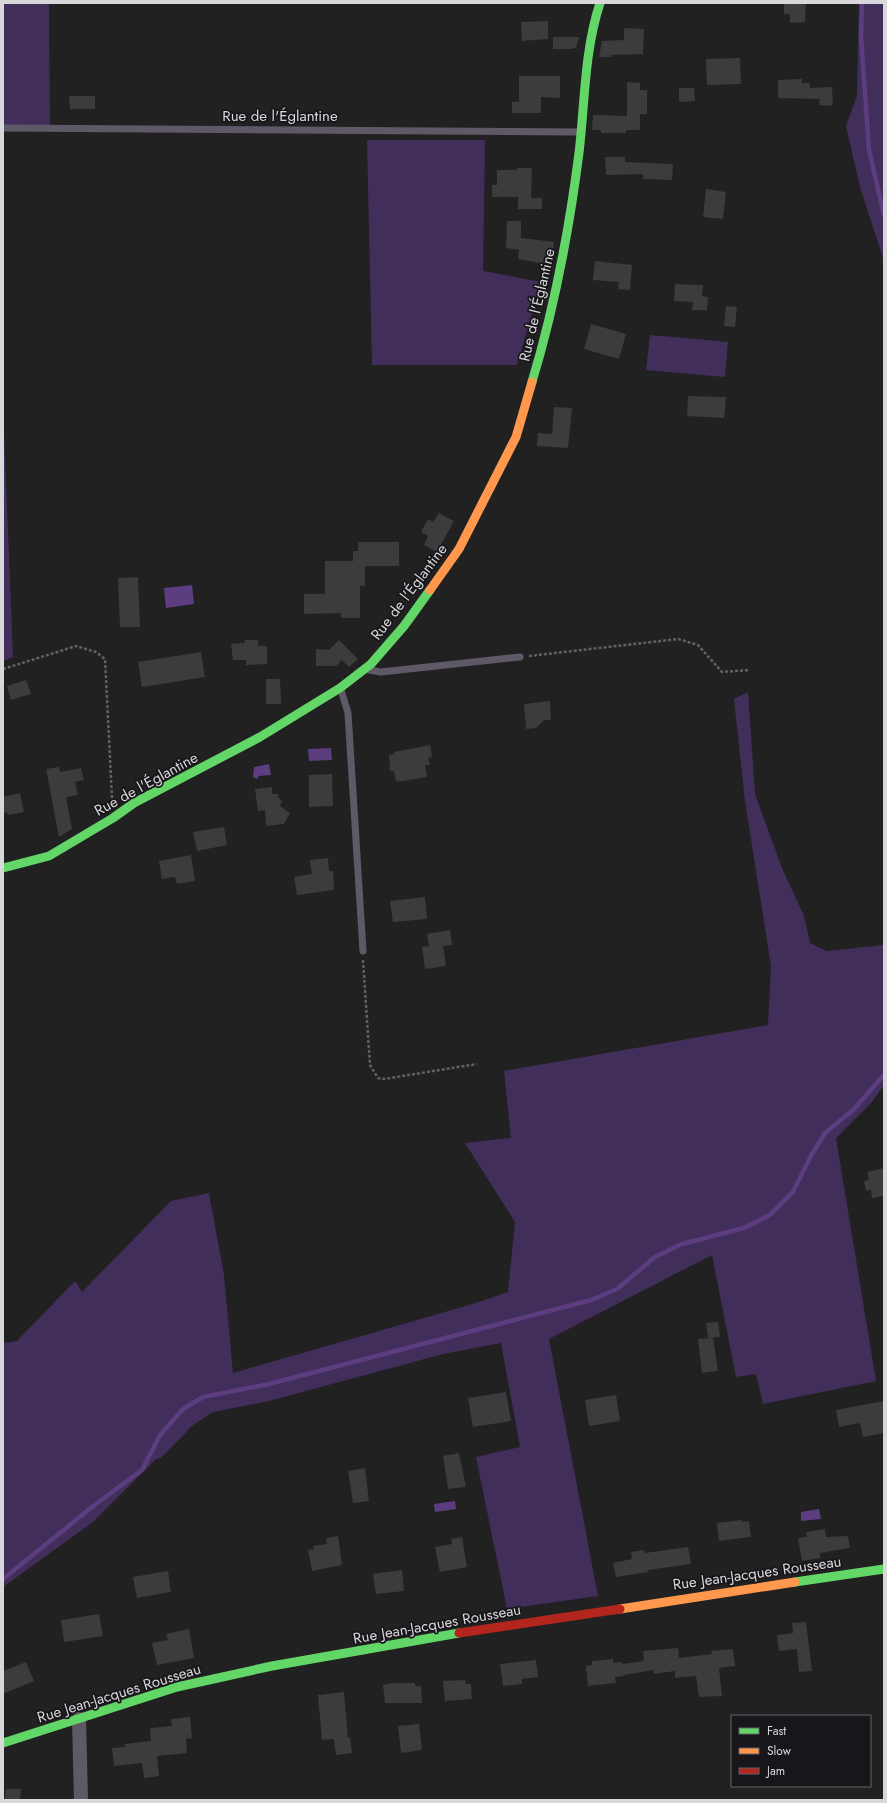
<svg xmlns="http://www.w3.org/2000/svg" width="887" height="1803" viewBox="0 0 887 1803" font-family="Jost,sans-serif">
<rect width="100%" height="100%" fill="#212122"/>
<g fill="#422e5b">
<path d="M3 3H49L50 130H3Z"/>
<path d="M859 3H884V261L860 187 846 126 857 96Z"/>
<path d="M367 140H485L483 271 541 282 517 365H372Z"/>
<path d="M650 335 728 342 725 377 646 370Z"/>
<path d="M3 407 13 657 3 661Z"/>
<path d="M748 692 755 794 782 868 804 916 810 943 827 951 884 945V1085L872 1102 836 1138 876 1381 763 1404 756 1374 736 1377 712 1255 549 1339 598 1596 507 1609 476 1457 520 1447 501 1343 443 1354 269 1401 213 1412 193 1425 161 1458 156 1459 93 1522 3 1587V1343L17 1341 75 1281 82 1292 171 1201 209 1193 224 1275 233 1373 476 1303 508 1292 515 1222 465 1143 511 1138 504 1071 768 1025 771 966 745 801 734 699Z"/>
</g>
<g fill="#5c3e80">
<path d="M192 585 194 604 166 608 164 588Z"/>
<path d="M331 748 332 760 309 761 308 749Z"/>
<path d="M269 764 271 775 259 776 257 779 253 777 254 767Z"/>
<path d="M455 1501 456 1509 435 1512 434 1504Z"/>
<path d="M819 1509 821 1519 801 1521V1512Z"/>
</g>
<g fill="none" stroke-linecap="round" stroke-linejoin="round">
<g stroke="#5c3e80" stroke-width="4.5">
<path d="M862 3 861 37 869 150 884 215"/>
<path d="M3 1579 92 1507 142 1470 160 1435 183 1409 203 1397 269 1384 591 1300 617 1289 655 1257 682 1244 744 1228 770 1215 793 1192 812 1154 825 1133 853 1110 884 1075"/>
</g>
</g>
<g fill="#3c3b3d">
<path d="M784 3H806L805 22 790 23V14H784Z"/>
<path d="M548 21V39L522 41 521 22Z"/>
<path d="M624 28 644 29 643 54 611 55V57H599L602 41 624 40Z"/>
<path d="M553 37H579L576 48 570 49H553Z"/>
<path d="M740 58 741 84 707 85 706 59Z"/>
<path d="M519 76H560V98L541 97V113H512V102H519Z"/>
<path d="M802 79V83H810V88L832 87 833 104 831 106 819 105 820 99 778 98V80Z"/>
<path d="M627 82 640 83V90H647V114H640V130H626V133H601V130H592L593 115 627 116Z"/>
<path d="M679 88H694L695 101 679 102Z"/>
<path d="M69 96H95V109H70Z"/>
<path d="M605 157H625V162L673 164 672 180 643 179V174L606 175Z"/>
<path d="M517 168H532L531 198H542V209H518V197H492V185H497V170H517Z"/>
<path d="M706 189 726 192 723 219 703 217Z"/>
<path d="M507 221H521V238L554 242 551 265 518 259 519 250 506 248Z"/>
<path d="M595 261 632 265 630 290 618 289 619 282 593 280Z"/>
<path d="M675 284 703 285 702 296 708 297 707 310H692L693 302 674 301Z"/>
<path d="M726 306 737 307 735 327 724 326Z"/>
<path d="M591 324 626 334 619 359 584 349Z"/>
<path d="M688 396 726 397 724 418 687 416Z"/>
<path d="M554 407 572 408 568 448 537 446 538 433 552 434Z"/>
<path d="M439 513 454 521 437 552 424 545 428 536 421 532 428 519 433 522Z"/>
<path d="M358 542H399V566H365V586H360V618H341V613L304 614V594H325V561H353V551H358Z"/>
<path d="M138 577 140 627H120L118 578Z"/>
<path d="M245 640H258V646H267V664L246 665V660H233L231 644 244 643Z"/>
<path d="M339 640 358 659 349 667 342 660 336 666H316V649L329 650Z"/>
<path d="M201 652 205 677 142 687 138 662Z"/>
<path d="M266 679H280L281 704H266Z"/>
<path d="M26 680 31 694 11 700 7 686Z"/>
<path d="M550 701 551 720H544L536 728 526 729 524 704Z"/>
<path d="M430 745 432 757 428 758 430 765H425L427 777 396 782 394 771H390L389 755 394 754V752Z"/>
<path d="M59 767 60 772 81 768 84 780 75 782 78 795 66 797 72 829 59 837 46 769Z"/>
<path d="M332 774 333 806 309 807V775Z"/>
<path d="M272 787V794H278V797L282 801 280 806 290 813 284 824 266 826 265 810 258 811 255 789Z"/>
<path d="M20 793 24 812 8 815 7 812 3 813V797Z"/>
<path d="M224 827 227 845 197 851 193 832Z"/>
<path d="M191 855 195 881 177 884 175 877 162 879 159 861Z"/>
<path d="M328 858 329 871H333L334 890 297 895 294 877 312 874 310 860Z"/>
<path d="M425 897 427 919 393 922 390 901Z"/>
<path d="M450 930 452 945 443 946 446 966 425 969 422 947 429 946 427 934Z"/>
<path d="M884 1168V1196L872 1198 871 1190 866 1191 864 1181 869 1180 867 1172Z"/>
<path d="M718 1322 720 1337 708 1338 706 1323Z"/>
<path d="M713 1338 718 1371 702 1373 698 1339Z"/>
<path d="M506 1392 511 1421 473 1427 468 1398Z"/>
<path d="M616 1395 620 1421 589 1426 585 1400Z"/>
<path d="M884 1401V1433L863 1437 860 1423 839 1427 836 1410Z"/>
<path d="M459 1453 466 1487 448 1489 443 1456Z"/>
<path d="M365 1468 369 1501 353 1503 348 1471Z"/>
<path d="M742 1520V1522L749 1521 751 1537 719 1541 717 1523Z"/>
<path d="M825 1529 826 1537 848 1536 850 1548 820 1553V1558L802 1561 798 1538 807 1537 806 1532Z"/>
<path d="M338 1536 342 1565 312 1571 308 1550 314 1549 313 1546 327 1544 326 1538Z"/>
<path d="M462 1537 467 1567 440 1572 435 1547 452 1544 451 1539Z"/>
<path d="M688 1547 691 1564 648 1570V1572L616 1577 613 1563 632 1559 631 1552 644 1550 645 1553Z"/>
<path d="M402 1570 404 1591 376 1594 373 1574Z"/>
<path d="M168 1571 171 1592 137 1598 133 1577Z"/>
<path d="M99 1614 103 1636 64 1642 61 1620Z"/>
<path d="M806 1622 812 1671 799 1672 797 1649 779 1651 777 1635 793 1633 792 1623Z"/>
<path d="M189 1629 194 1658 157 1665 152 1643 168 1640 166 1634Z"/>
<path d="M678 1648 679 1658 712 1654 711 1651 733 1649 735 1666 719 1668 722 1696 699 1697 696 1676 675 1678V1671L654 1674 653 1670 624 1675V1676L615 1677 616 1683 588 1686 586 1666 592 1665V1661L613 1659V1663L622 1662 623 1664 644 1661 643 1651Z"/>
<path d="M536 1660 538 1677 522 1679V1684L503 1686 500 1664Z"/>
<path d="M26 1662 34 1681 3 1694V1671Z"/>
<path d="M465 1680 466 1684H471L472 1699 445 1701 443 1681Z"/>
<path d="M393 1683H415V1686H421L422 1703H385L383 1685Z"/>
<path d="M344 1692 348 1738 350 1737 352 1753 336 1755 334 1739 322 1740 318 1695Z"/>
<path d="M190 1717 192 1738 186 1739 187 1753 157 1756 159 1776 144 1778 142 1763 114 1766 112 1748 125 1747V1744L151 1741 150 1728 172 1726 171 1719Z"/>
<path d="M419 1724 422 1750 401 1753 398 1726Z"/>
<path d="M6 1789H21L20 1800H5Z"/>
</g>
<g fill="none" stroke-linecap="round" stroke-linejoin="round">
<g stroke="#625f67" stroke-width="2.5" stroke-dasharray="3 2" stroke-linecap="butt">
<path d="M529 656 678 639 698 645 722 672 750 670"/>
<path d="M3 669 76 646 96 652 105 659 112 798"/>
<path d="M363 960 370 1065 378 1078 384 1079 477 1064"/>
</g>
<g stroke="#5f5967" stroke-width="7">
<path d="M3 128 579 132"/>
<path d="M369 670 381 672 520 657"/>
<path d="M341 690 348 713 363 951"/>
</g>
<path stroke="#5f5967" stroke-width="14" d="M79 1719 81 1800"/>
<g stroke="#63d668" stroke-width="9">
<path d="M532 382C555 306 569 231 579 153 585 103 584 52 600 3"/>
<path d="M3 868 49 856 113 818 134 803 260 737 340 688 371 664 404 626 430 590"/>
<path d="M795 1582 884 1569"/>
<path d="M3 1743 177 1687 272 1666 459 1633"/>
</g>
<g stroke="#ff974d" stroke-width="9">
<path d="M430 590 459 549 516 437 532 382"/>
<path d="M620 1609 795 1582"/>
</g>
<path stroke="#b3261e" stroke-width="9" d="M459 1633 620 1609"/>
</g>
<g text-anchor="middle" stroke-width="3.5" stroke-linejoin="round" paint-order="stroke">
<g font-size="15" fill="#d8d7d9" stroke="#18161a">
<text x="280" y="121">Rue de l'Églantine</text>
<text transform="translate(537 305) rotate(-77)" y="5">Rue de l'Églantine</text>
<text transform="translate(409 592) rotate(-53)" y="5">Rue de l'Églantine</text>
<text transform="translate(146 784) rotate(-29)" y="5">Rue de l'Églantine</text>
<text transform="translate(757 1573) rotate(-8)" y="5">Rue Jean-Jacques Rousseau</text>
<text transform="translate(437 1624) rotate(-10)" y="5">Rue Jean-Jacques Rousseau</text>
<text transform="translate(119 1693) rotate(-17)" y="5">Rue Jean-Jacques Rousseau</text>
</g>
</g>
<rect width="887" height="1803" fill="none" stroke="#d8d7d9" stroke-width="8"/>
<rect x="731" y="1715" width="140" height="72" fill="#18161a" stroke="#656366"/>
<rect x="739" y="1728" width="20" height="6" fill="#63d668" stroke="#656366"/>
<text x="767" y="1735" font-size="12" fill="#d8d7d9">Fast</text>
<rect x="739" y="1748" width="20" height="6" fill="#ff974d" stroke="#656366"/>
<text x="767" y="1755" font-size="12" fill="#d8d7d9">Slow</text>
<rect x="739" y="1768" width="20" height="6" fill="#b3261e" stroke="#656366"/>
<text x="767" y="1775" font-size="12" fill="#d8d7d9">Jam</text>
</svg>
